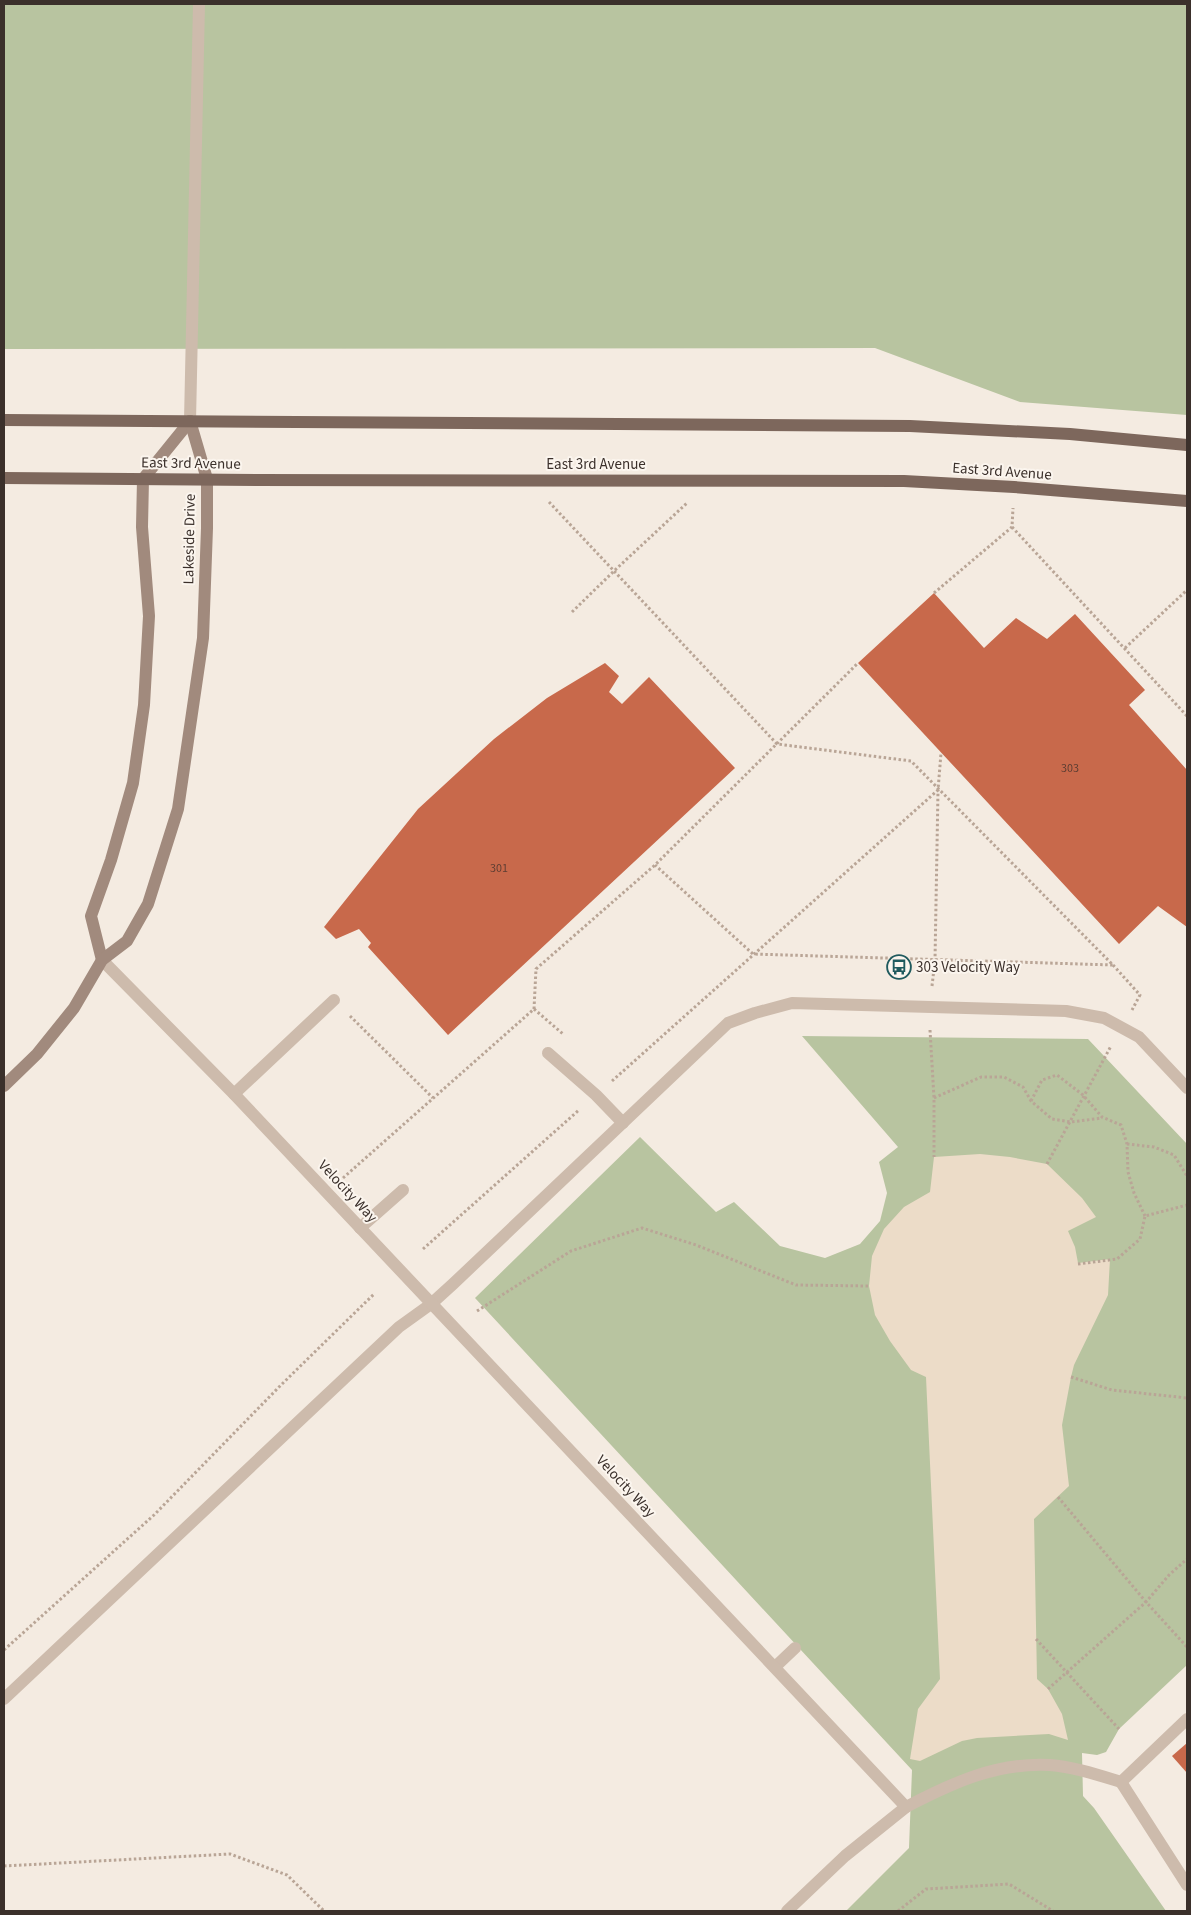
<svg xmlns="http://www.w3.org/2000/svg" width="1191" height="1915" viewBox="0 0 1191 1915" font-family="'Source Sans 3',sans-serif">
<rect width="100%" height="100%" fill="#f4ebe1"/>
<g fill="#b8c4a0">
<path d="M4 4H1187V415L1020 402 875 348 4 349Z"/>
<path d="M802 1036 1088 1039 1187 1144V1665L1119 1729 1106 1752 1097 1755 1082 1753 1083 1796 1094 1808 1166 1911H846L909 1848 912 1770 475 1298 640 1137 716 1212 734 1202 780 1246 825 1258 860 1244 880 1221 887 1193 879 1162 898 1147Z"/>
</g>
<path fill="#ecdcc8" d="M980 1154 1010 1157 1047 1164 1082 1198 1096 1217 1068 1231 1075 1247 1078 1263 1110 1259 1108 1295 1074 1365 1071 1377 1062 1425 1069 1486 1034 1519 1037 1679 1048 1689 1062 1714 1068 1740 1049 1734 977 1738 962 1741 920 1761 910 1759 918 1709 940 1679 926 1377 911 1370 890 1341 875 1315 869 1286 872 1256 884 1229 904 1207 930 1192 934 1157Z"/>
<g fill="#c8694b">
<path d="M934 593 984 648 1016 618 1047 639 1075 614 1145 690 1129 705 1187 770V927L1158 906 1119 944 858 663Z"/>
<path d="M605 663 619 676 609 692 622 704 649 677 735 768 448 1035 368 947 371 943 359 929 336 939 324 927 418 809 494 739 547 698Z"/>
<path d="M1187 1743V1773L1172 1756Z"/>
</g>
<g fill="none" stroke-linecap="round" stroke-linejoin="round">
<g stroke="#b9a596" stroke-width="3" stroke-dasharray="2.5 2.5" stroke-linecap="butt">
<path d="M549 502 777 744 911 761 1113 965 753 954 655 865"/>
<path d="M1012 527 1187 716"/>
<path d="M934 593 1012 527 1013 508"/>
<path d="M572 612 614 571 687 503"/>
<path d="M1125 648 1187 590"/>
<path d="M1113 965 1140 995 1132 1010"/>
<path d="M932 986 935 960 938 790"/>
<path d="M534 1009 536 969 655 865 858 663"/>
<path d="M350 1016 433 1098"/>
<path d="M930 1030 934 1098V1157"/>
<path d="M612 1081 938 790 941 753"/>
<path d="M934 1098 981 1077H1004L1023 1087 1031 1101 1052 1119 1071 1122 1102 1118"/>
<path d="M1031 1101 1042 1080 1057 1075 1083 1095 1102 1117 1121 1125 1127 1144 1128 1172 1134 1193 1145 1216"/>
<path d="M1127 1144 1154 1147 1174 1155 1187 1176"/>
<path d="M1047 1164 1111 1046"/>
<path d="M343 1178 534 1009 563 1034"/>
<path d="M423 1249 579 1110"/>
<path d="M1078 1264 1117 1259 1140 1239 1145 1216 1187 1205"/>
<path d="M477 1311 571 1251 642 1228 696 1245 796 1285 869 1286"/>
<path d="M1071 1377 1112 1390 1187 1398"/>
<path d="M1058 1497 1146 1602 1187 1647"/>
<path d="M1036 1639 1119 1729"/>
<path d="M4 1650 154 1515 281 1385 374 1294"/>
<path d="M1048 1689 1146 1602 1169 1575 1187 1559"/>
<path d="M4 1866 230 1854 287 1875 324 1911"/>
<path d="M898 1911 926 1889 1009 1884 1053 1911"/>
</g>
<g stroke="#cdbbac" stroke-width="12">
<path d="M190 421 199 4"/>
<path d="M548 1053 596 1095 623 1123"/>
<path d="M234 1094 334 1000"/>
<path d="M360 1228 403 1190"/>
<path d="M775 1667 795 1648"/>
<path d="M4 1699 399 1327 431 1304 453 1284 728 1023 755 1013 792 1003 1066 1011 1104 1018 1139 1037 1187 1088"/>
<path d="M1121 1782 1187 1885"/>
<path d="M787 1911 845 1856 906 1807"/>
</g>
<path stroke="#cdbbac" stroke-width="12" d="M102 960 234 1094 906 1807C952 1783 997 1762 1050 1765 1074 1767 1098 1775 1121 1782L1187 1719"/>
<g stroke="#a18a7d" stroke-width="12">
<path d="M102 960 91 916 111 860 133 783 144 705 149 616 142 527 143 479 190 421"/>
<path d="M4 1086 37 1054 74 1008 102 960 127 941 148 904 178 809 203 638 207 528V479L190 421"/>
</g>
<g stroke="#7d675c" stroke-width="12">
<path d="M4 420 910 426 1070 434 1187 445"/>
<path d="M4 478 257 480 904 481 1014 487 1187 501"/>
</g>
</g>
<defs>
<g id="bus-ring" transform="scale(1.25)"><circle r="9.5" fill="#fbf5ee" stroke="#1f5a5e" stroke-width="1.5"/><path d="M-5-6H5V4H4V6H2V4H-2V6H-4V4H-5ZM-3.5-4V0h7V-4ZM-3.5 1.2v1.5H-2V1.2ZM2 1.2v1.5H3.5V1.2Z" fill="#1f5a5e"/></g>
</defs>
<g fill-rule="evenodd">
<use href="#bus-ring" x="899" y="967"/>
</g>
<g text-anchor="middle" stroke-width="4" stroke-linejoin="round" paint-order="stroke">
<g font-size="12" fill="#5e3e33">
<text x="1070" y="772">303</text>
<text x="499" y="872">301</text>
</g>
<g font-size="15" fill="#3b302b" stroke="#fbf5ee">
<text transform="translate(191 463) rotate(1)" y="5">East 3rd Avenue</text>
<text x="596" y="469">East 3rd Avenue</text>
<text transform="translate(1002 471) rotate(4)" y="5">East 3rd Avenue</text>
<text transform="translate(189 539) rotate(-89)" y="5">Lakeside Drive</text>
<text transform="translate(348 1191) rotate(47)" y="5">Velocity Way</text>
<text transform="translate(626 1486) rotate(47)" y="5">Velocity Way</text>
</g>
<g font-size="15" fill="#3b302b" stroke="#fbf5ee" text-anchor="start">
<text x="916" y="972">303 Velocity Way</text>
</g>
</g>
<rect width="1191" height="1915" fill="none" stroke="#3b302b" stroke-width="10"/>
</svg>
